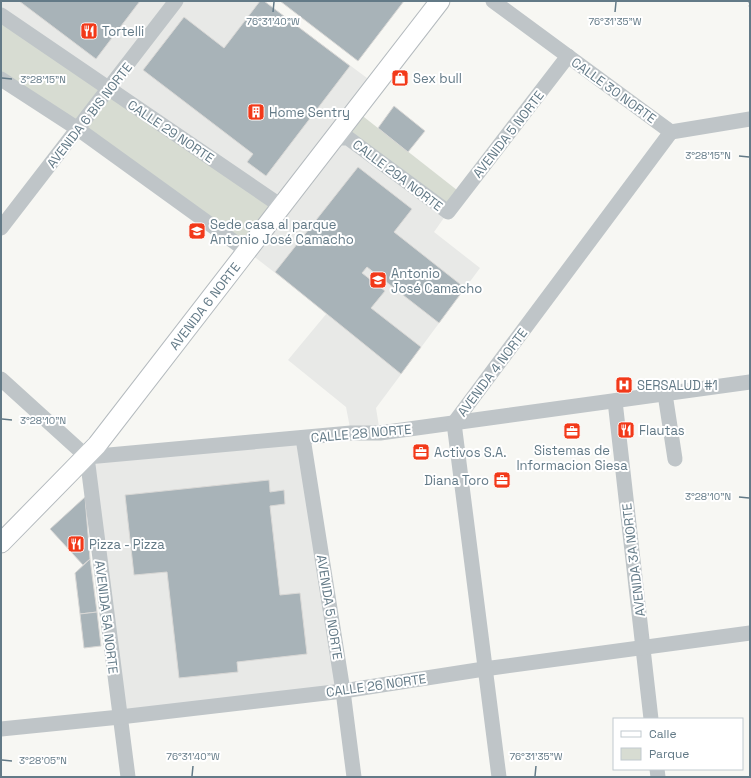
<svg xmlns="http://www.w3.org/2000/svg" width="751" height="778" viewBox="0 0 751 778" font-family="'Space Grotesk',sans-serif">
<rect width="100%" height="100%" fill="#f7f7f3"/>
<g fill="#e8e9e7">
<path d="M1 1H264L375 84 355 110 448 212 434 232 480 268 376 408 380 433H351L346 407 288 360 327 313 247 251 1 15Z"/>
<path d="M303 438 343 691 120 717 87 457Z"/>
</g>
<g fill="#d7dcd2">
<path d="M1 15 281 206 247 251 1 79Z"/>
<path d="M355 110 462 194 448 212 348 138Z"/>
</g>
<g fill="#a8b3b8" stroke="#d9d8d6">
<path d="M19 1H140L96 59Z"/>
<path d="M260 1H264L350 66 266 176 247 162 253 154 143 70 184 17 224 48Z"/>
<path d="M280 1H404L358 61Z"/>
<path d="M394 106 425 131 408 152 378 128Z"/>
<path d="M358 167 412 209 394 232 465 288 439 323 367 267 362 273 385 291 371 308 421 347 401 374 275 272Z"/>
<path d="M269 480 270 492 284 490 285 504 270 506 280 595 300 593 307 654 237 662 238 672 179 678 167 572 134 575 125 495Z"/>
<path d="M85 497 90 559 83 565 50 529Z"/>
<path d="M90 559 97 612 80 614 75 573Z"/>
<path d="M97 612 101 646 84 648 80 614Z"/>
</g>
<g fill="none" stroke-linecap="round" stroke-linejoin="round">
<g stroke="#b4babe" stroke-width="21">
<g id="major">
<path id="s1" d="M1 543 97 445 440 1"/>
</g>
</g>
<path stroke="#b9bdc0" stroke-width="2.5" stroke-dasharray="2 2" stroke-linecap="butt" d="M749 1 750 7"/>
<g stroke="#bfc5c8" stroke-width="15">
<path d="M493 1 671 132 750 119"/>
<path d="M1 15 281 206"/>
<path d="M1 79 78 129 247 251"/>
<path d="M333 138H348L448 212 568 56"/>
<path d="M1 228 176 1"/>
<path d="M1 379 87 457 351 433H380L750 382"/>
<path d="M665 394 675 459"/>
<path d="M615 401 651 719"/>
<path d="M303 438 343 691 354 777"/>
<path d="M87 457 128 777"/>
<path d="M1 729 120 717 343 691 484 669 750 633"/>
<path d="M657 769 658 777"/>
<path d="M499 777 454 423 671 132"/>
</g>
<use href="#major" stroke="#fff" stroke-width="19"/>
</g>
<path fill="none" stroke="#637a87" stroke-width="1.5" d="M273 12 274 2M615 12 616 2M2 78 12 79M739 156 749 157M2 419 12 420M739 497 749 498M2 760 12 761M192 776 193 766M535 776 536 766"/>
<defs>
<g id="restaurant-square" transform="scale(0.9)"><rect x="-9" y="-9" width="18" height="18" rx="4" fill="#f23919" stroke="#fff"/><path d="M-5-6h1v4h1v-4h1v4h1v-4h1v5L-1.5 .5V6h-2V.5L-5-1ZM5-6V6H3V1.5H1.5Q1.5-4 5-6Z" fill="#fff"/></g>
<g id="shop-square" transform="scale(0.9)"><rect x="-9" y="-9" width="18" height="18" rx="4" fill="#f23919" stroke="#fff"/><path d="M-5-2.5h2.3a2.7 3.5 0 0 1 5.4 0H5L5.5 6h-11ZM-1.5-2.5h3a1.5 2.3 0 0 0-3 0Z" fill="#fff"/></g>
<g id="building-square" transform="scale(0.9)"><rect x="-9" y="-9" width="18" height="18" rx="4" fill="#f23919" stroke="#fff"/><path d="M-4-6H4V6H1V3H-1V6H-4ZM-2.5-4.3h1.7v1.8h-1.7ZM.8-4.3h1.7v1.8H.8ZM-2.5-1h1.7V.8h-1.7ZM.8-1h1.7V.8H.8Z" fill="#fff"/></g>
<g id="university-square" transform="scale(0.9)"><rect x="-9" y="-9" width="18" height="18" rx="4" fill="#f23919" stroke="#fff"/><path d="M0-5L7-2L0 1L-7-2ZM-4 1L0 2.5L4 1V4Q0 6-4 4Z" fill="#fff"/></g>
<g id="hospital-square" transform="scale(0.9)"><rect x="-9" y="-9" width="18" height="18" rx="4" fill="#f23919" stroke="#fff"/><path d="M-5-5h3v3.5h4V-5h3V5h-3V1.5h-4V5h-3Z" fill="#fff"/></g>
<g id="office-square" transform="scale(0.9)"><rect x="-9" y="-9" width="18" height="18" rx="4" fill="#f23919" stroke="#fff"/><path d="M-6-3h4V-5.5h4V-3h4V5H-6ZM-1-4.5V-3h2v-1.5ZM-6 0V1H6V0Z" fill="#fff"/></g>
</defs>
<g fill-rule="evenodd">
<use href="#restaurant-square" x="89" y="31"/>
<use href="#shop-square" x="400" y="78"/>
<use href="#building-square" x="256" y="112"/>
<use href="#university-square" x="197" y="231"/>
<use href="#university-square" x="378" y="280"/>
<use href="#hospital-square" x="624" y="385"/>
<use href="#restaurant-square" x="626" y="430"/>
<use href="#office-square" x="572" y="431"/>
<use href="#office-square" x="421" y="452"/>
<use href="#office-square" x="502" y="480"/>
<use href="#restaurant-square" x="76" y="544"/>
</g>
<g text-anchor="middle" stroke-width="4" stroke-linejoin="round" paint-order="stroke">
<g font-size="13" fill="#637a87" stroke="#fff" text-anchor="start">
<text x="102" y="36">Tortelli</text>
<text x="413" y="83">Sex bull</text>
<text x="269" y="117">Home Sentry</text>
<text x="210" y="229">Sede casa al parque<tspan x="210" dy="15">Antonio José Camacho</tspan></text>
<text x="391" y="278">Antonio<tspan x="391" dy="15">José Camacho</tspan></text>
<text x="637" y="390">SERSALUD #1</text>
<text x="639" y="435">Flautas</text>
<text x="572" y="455" text-anchor="middle">Sistemas de<tspan x="572" dy="15">Informacion Siesa</tspan></text>
<text x="434" y="457">Activos S.A.</text>
<text x="489" y="485" text-anchor="end">Diana Toro</text>
<text x="89" y="549">Pizza - Pizza</text>
</g>
<g font-size="13" fill="#637a87" stroke="#fff">
<text transform="translate(614 90) rotate(36)" y="5">CALLE 30 NORTE</text>
<text transform="translate(89 115) rotate(-52)" y="5">AVENIDA 6 BIS NORTE</text>
<text transform="translate(171 131) rotate(34)" y="5">CALLE 29 NORTE</text>
<text transform="translate(508 134) rotate(-52)" y="5">AVENIDA 5 NORTE</text>
<text transform="translate(398 175) rotate(37)" y="5">CALLE 29A NORTE</text>
<text dy="5" stroke="none"><textPath href="#s1" startOffset="313">AVENIDA 6 NORTE</textPath></text>
<text transform="translate(492 372) rotate(-53)" y="5">AVENIDA 4 NORTE</text>
<text transform="translate(361 433) rotate(-5)" y="5">CALLE 28 NORTE</text>
<text transform="translate(633 560) rotate(-97)" y="5">AVENIDA 3A NORTE</text>
<text transform="translate(330 607) rotate(81)" y="5">AVENIDA 5 NORTE</text>
<text transform="translate(107 617) rotate(83)" y="5">AVENIDA 5A NORTE</text>
<text transform="translate(376 685) rotate(-8)" y="5">CALLE 26 NORTE</text>
</g>
</g>
<g font-size="10" text-anchor="middle" fill="#637a87" stroke="#fff" stroke-width="4" stroke-linejoin="round" paint-order="stroke">
<text x="273" y="25">76°31'40"W</text>
<text x="615" y="25">76°31'35"W</text>
<text x="43" y="83">3°28'15"N</text>
<text x="708" y="159">3°28'15"N</text>
<text x="43" y="424">3°28'10"N</text>
<text x="708" y="500">3°28'10"N</text>
<text x="193" y="760">76°31'40"W</text>
<text x="536" y="760">76°31'35"W</text>
<text x="43" y="764">3°28'05"N</text>
</g>
<rect width="751" height="778" fill="none" stroke="#637a87" stroke-width="4"/>
<rect x="613" y="718" width="130" height="52" fill="#ffffff" stroke="#c1cacf"/>
<rect x="621" y="731" width="20" height="6" fill="#ffffff" stroke="#c1cacf"/>
<text x="649" y="738" font-size="12" fill="#637a87">Calle</text>
<rect x="621" y="748" width="20" height="12" fill="#d7dcd2" stroke="#c1cacf"/>
<text x="649" y="758" font-size="12" fill="#637a87">Parque</text>
</svg>
